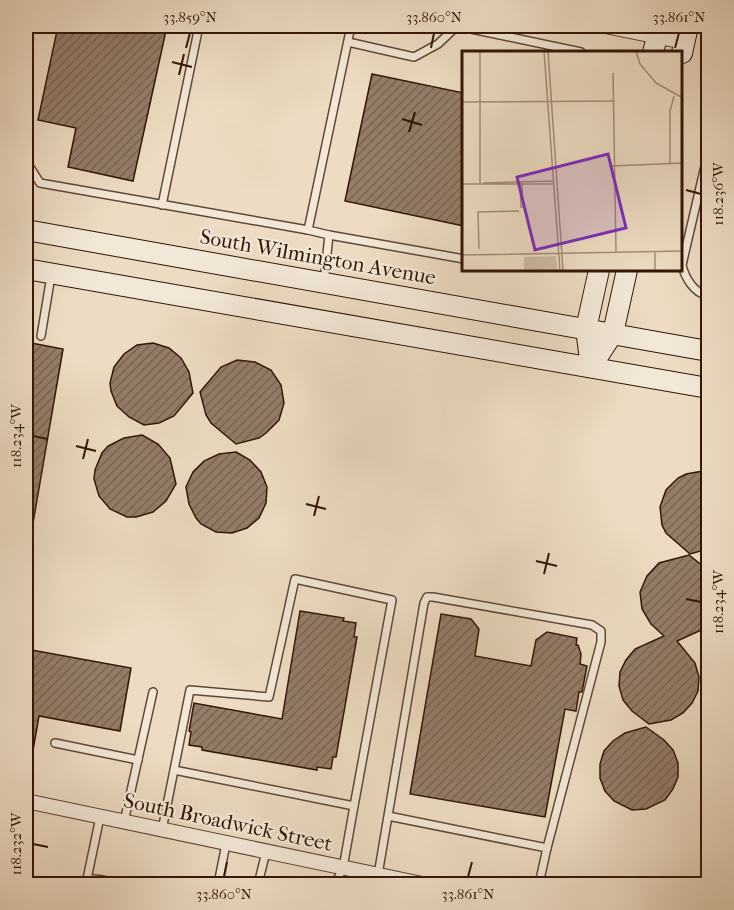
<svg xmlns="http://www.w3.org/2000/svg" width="734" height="910" viewBox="0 0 734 910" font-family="'IM FELL French Canon',serif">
<defs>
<pattern id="building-hatch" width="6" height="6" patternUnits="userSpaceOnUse" patternTransform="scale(1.5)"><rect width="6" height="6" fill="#937d69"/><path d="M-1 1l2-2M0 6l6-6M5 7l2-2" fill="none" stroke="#796554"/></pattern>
</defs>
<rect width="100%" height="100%" fill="#eddcc3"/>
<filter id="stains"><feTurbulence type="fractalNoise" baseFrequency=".00333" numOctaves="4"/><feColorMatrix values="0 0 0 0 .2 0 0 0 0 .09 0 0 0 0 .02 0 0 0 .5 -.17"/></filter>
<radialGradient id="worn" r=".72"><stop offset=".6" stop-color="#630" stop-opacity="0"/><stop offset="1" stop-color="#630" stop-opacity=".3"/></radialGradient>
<g fill="url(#building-hatch)" stroke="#321607" stroke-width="1.5">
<path d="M58 26H167L133 181 68 167 76 128 38 120Z"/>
<path d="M372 74 464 93V226L345 201Z"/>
<path d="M26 342 63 349 32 529 26 528Z"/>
<path d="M153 343 169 348 181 358 189 372 193 393 174 416 159 423 144 425 129 417 117 406 111 391 110 383 114 367 124 354 137 345Z"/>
<path d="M237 360 255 362 271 370 281 385 284 403 279 420 266 433 259 438 236 444 211 423 206 415 200 392 221 367Z"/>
<path d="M142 435 158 444 170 458 176 484 166 501 153 512 136 517H127L110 509 99 496 94 479 95 470 102 453 108 446 124 438Z"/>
<path d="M236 452 250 460 261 472 267 487 266 503 259 518 247 528 232 533 216 532 201 524 196 518 189 504 186 487 193 472 204 461 219 454Z"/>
<path d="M703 471 708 473V549L690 554 666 533 662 525 660 507 666 490 678 478 686 474Z"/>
<path d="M689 555 708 570V623L699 631 677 641 695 663 699 677 698 691 692 703 683 713 671 720 649 724 632 711 623 700 619 686 620 672 626 660 635 649 664 636 651 624 642 609 640 592 647 576 659 563Z"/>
<path d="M300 611 344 618 343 621 356 623 354 637H357L345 706 336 757H333L331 769 317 767V770L202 750V747L189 745 191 732 189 731 194 703 282 719Z"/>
<path d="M441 614 471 619 479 629 475 656 531 666 536 640 547 632 577 638 576 645H578L581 654 580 664 587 666 582 692H579L576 711 565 709 545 817 410 794Z"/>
<path d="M26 649 131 668 120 731 39 716 32 756H26Z"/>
<path d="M646 727 664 740 673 750 678 763V777L673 789 665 800 646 809 632 810 614 801 605 791 600 778V764L604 751 613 741 625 733Z"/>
</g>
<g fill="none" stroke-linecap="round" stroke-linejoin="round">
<g stroke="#614836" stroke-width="10">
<g id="lane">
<path d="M26 29V26"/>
<path d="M348 42 414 57 438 44 457 26 581 52"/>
<path d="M708 153 682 265C685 278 694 293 708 296"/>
<path d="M26 161 40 183 308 230"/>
<path d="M162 205 199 26"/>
<path d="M329 235 464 259"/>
<path d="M324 282 329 235 308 230 351 26"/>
<path d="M41 336 51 276"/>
<path d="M55 743 138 760"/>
<path d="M124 822 153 692"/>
<path d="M162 830 190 690 269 697 295 579 392 600 354 806 174 770"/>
<path d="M378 875 424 603 427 597H433L592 625 601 631V642L547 848 388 816"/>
<path d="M87 879 100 817"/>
<path d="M79 884C90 874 108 882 122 884"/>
<path d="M218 884 226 844"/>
<path d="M258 884 266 852"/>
<path d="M335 884 343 868 354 806"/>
<path d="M539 884 547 848"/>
</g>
</g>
<g stroke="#614836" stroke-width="16">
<g id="street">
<path d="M605 26 684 42"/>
<path d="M26 801 422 884"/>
</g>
</g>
<g stroke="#321607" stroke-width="22">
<g id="secondary">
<path d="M653 52 660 26"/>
<path d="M682 53 688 26"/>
<path d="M26 230 708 351"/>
<path d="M26 269 708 388"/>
<path d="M591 367 613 333 627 270"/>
<path d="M591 367 586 329 599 270"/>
</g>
</g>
<use href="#lane" stroke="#f3e8d8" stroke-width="7"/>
<use href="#street" stroke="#f3e8d8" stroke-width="14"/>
<use href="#secondary" stroke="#f3e8d8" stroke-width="20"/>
</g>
<path fill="none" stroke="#321607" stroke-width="2" d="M186 48 190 33M431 48 434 33M675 48 679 33M172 62 192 67M179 75 184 54M402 119 422 125M409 132 415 112M686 190 701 194M33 436 48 439M76 446 96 451M83 459 88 439M306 504 326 509M314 516 319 496M536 561 557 566M544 574 549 553M686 599 701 602M33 844 48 847M224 877 227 862M468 877 472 862"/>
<g text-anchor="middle" stroke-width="4.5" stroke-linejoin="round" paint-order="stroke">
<g font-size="21" fill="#321607" stroke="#f3e8d8">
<text transform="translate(318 257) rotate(10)" y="7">South Wilmington Avenue</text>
<text transform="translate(228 822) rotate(12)" y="7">South Broadwick Street</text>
</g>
</g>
<g transform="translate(462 51)">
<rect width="220" height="220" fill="#eddcc3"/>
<path d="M94 205 96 220H62V206Z" fill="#cdbaa3"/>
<path fill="none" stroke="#a28d78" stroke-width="1.5" d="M18 0V132M82 0 98 220M86 0 101 220M174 0 178 13 194 32 221 47M151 22 154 201M0 51 153 50M208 112V60L212 45M150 115 221 112M58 131 59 157M60 131 61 157M21 132 92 130M0 133H92M17 198 16 161 57 160M193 200V220M0 204 221 200"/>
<path fill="#7b2cbf" fill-opacity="0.15" stroke="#7b2cbf" stroke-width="3" d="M146 103 164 177 73 199 55 126Z"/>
<rect width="220" height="220" fill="none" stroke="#321607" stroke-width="3"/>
</g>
<rect width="734" height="910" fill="none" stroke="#eddcc3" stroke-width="66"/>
<rect x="33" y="33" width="668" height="844" fill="none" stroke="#321607" stroke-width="2"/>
<g font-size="15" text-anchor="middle" fill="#321607">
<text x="190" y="22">33.859°N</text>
<text x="434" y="22">33.860°N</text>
<text x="679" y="22">33.861°N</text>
<text transform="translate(718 194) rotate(-90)" y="5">118.236°W</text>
<text transform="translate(16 436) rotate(-90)" y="5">118.234°W</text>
<text transform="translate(718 602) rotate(-90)" y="5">118.234°W</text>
<text transform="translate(16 844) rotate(-90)" y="5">118.232°W</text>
<text x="224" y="899">33.860°N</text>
<text x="468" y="899">33.861°N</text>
</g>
<rect width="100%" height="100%" filter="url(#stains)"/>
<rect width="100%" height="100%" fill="url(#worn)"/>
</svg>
